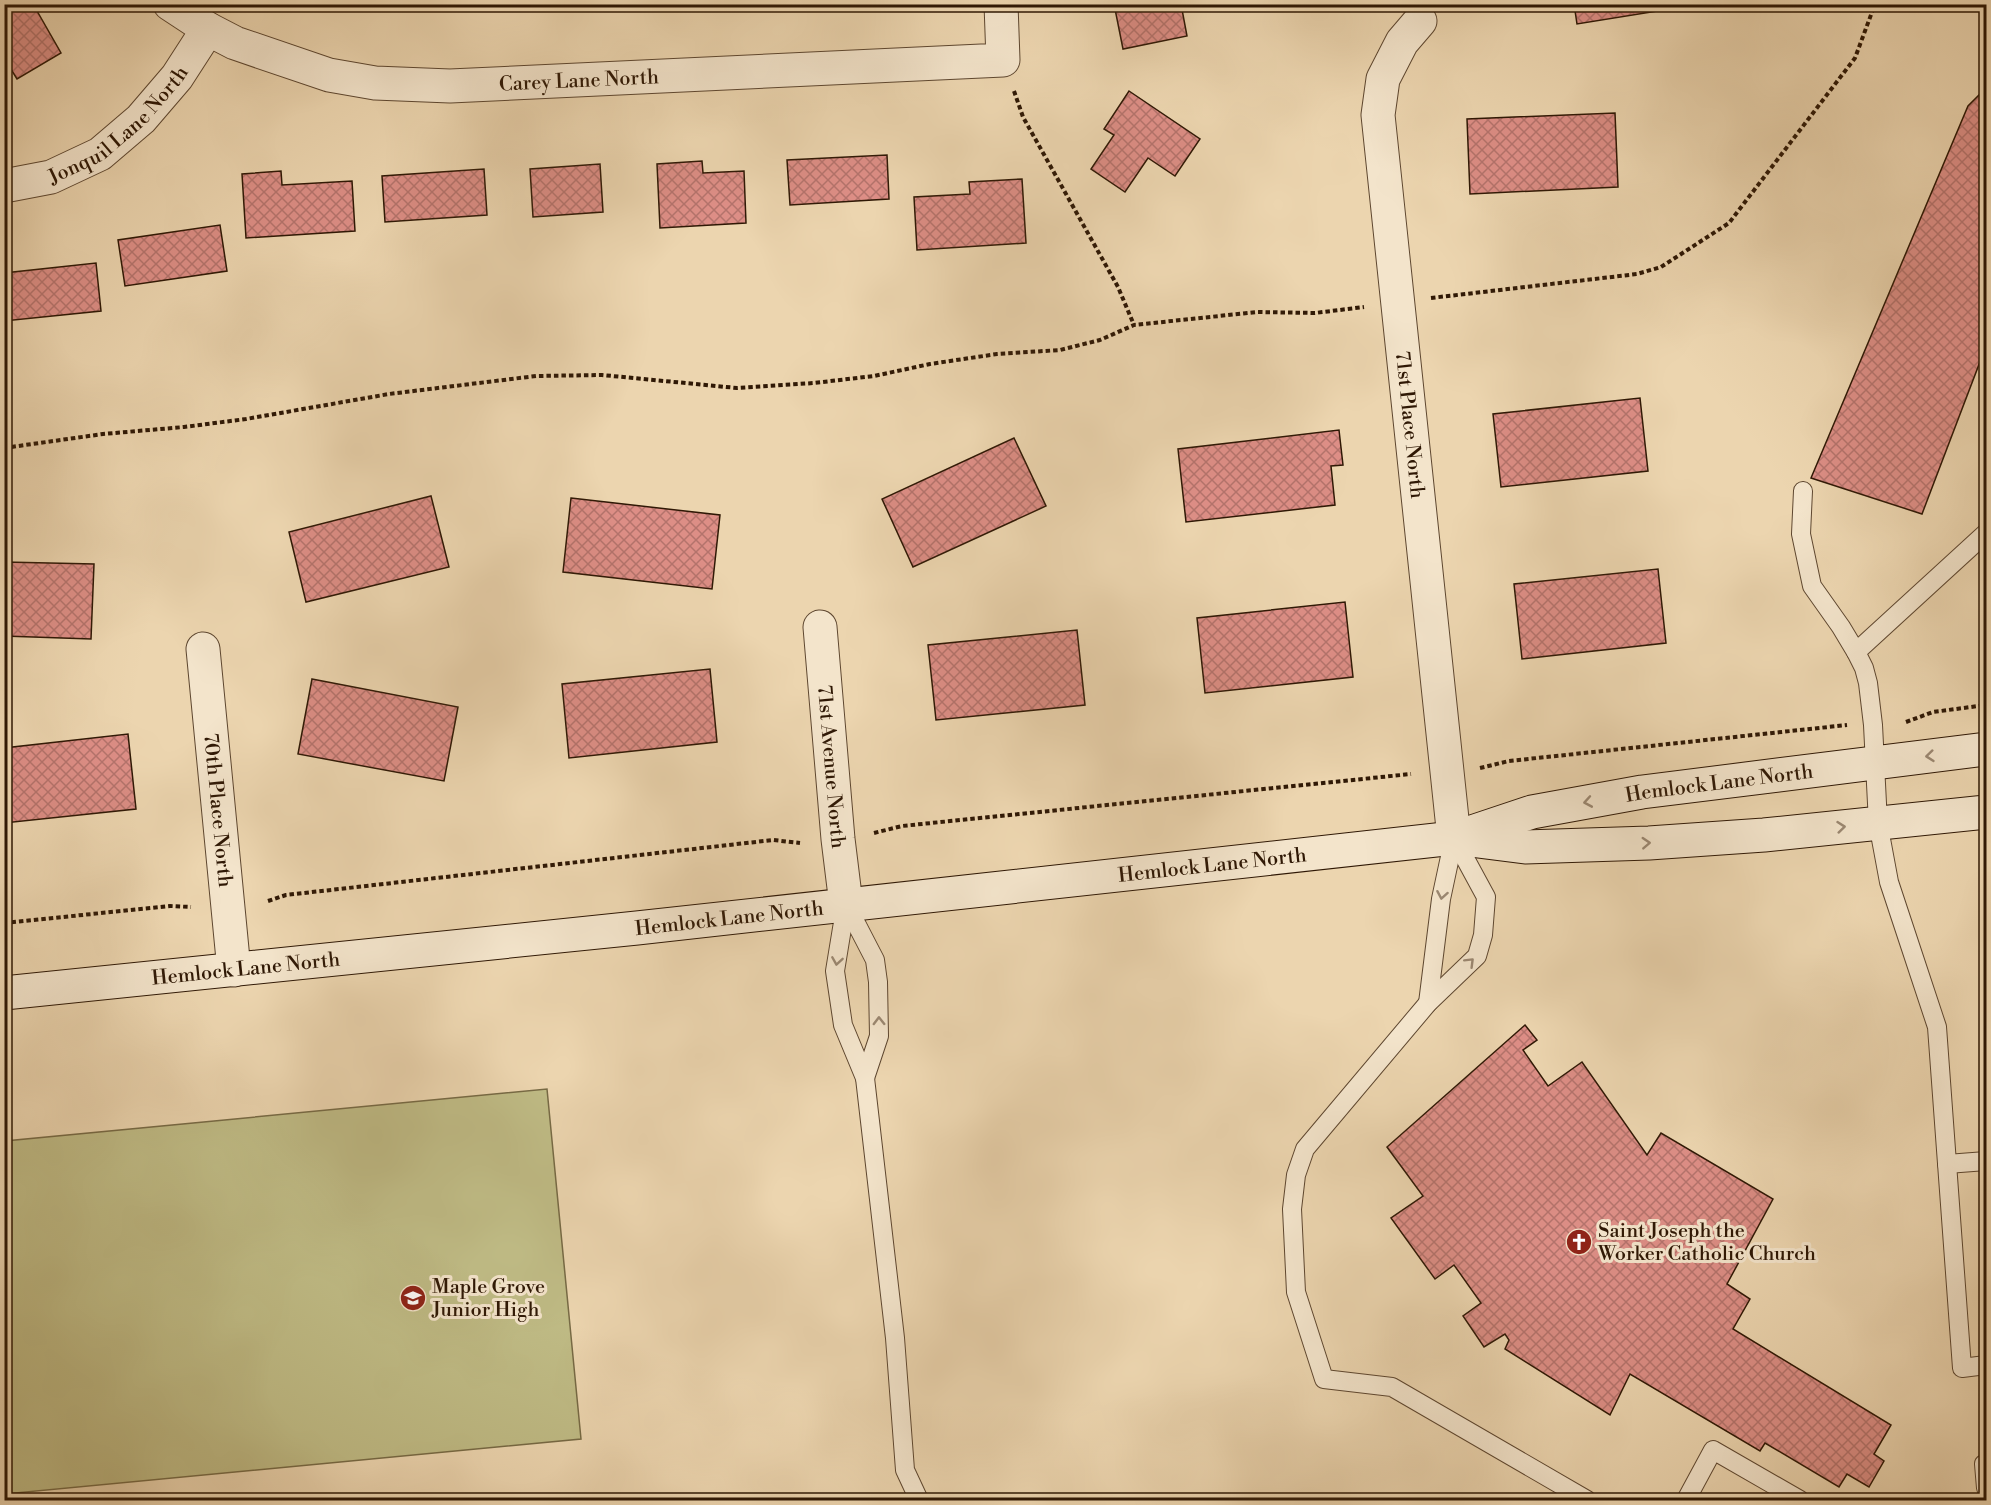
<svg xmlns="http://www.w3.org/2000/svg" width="1991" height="1505" viewBox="0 0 1991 1505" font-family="'Libre Bodoni',serif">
<defs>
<pattern id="building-cross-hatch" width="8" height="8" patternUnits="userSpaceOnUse" patternTransform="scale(1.5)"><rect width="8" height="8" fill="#dd8e86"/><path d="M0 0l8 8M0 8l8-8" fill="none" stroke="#b4736c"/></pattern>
</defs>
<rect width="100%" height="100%" fill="#ecd5af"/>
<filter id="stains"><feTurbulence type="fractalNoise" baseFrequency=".00333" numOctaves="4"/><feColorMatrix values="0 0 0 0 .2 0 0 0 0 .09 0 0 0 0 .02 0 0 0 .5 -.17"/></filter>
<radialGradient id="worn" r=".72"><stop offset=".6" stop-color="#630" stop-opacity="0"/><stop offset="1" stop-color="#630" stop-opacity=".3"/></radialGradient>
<path fill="#bfbb85" stroke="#776a45" stroke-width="1.5" d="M547 1089 581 1439 5 1494V1141Z"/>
<g fill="url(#building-cross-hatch)" stroke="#2f1805" stroke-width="1.5">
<path d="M4 4H33L61 53 17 79 4 58Z"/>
<path d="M1114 4H1162L1163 7 1181 4 1187 36 1123 49Z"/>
<path d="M1574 4H1701L1577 24Z"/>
<path d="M1986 88V346L1922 514 1811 478 1968 106Z"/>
<path d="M1129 91 1200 139 1175 176 1148 158 1125 192 1091 169 1114 135 1104 129Z"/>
<path d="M1615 113 1618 187 1470 194 1467 119Z"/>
<path d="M887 155 889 199 790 205 787 160Z"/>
<path d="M702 161 703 173 744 171 746 223 660 228 657 164Z"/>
<path d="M600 164 603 212 533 217 530 169Z"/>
<path d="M484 169 487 215 385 222 382 176Z"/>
<path d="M281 171 282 185 352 181 355 231 246 238 242 174Z"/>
<path d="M1022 179 1026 243 917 250 914 197 970 194 969 182Z"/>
<path d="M220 225 227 271 125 286 118 240Z"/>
<path d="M96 263 101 311 4 321V273Z"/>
<path d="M1640 398 1648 471 1501 487 1493 414Z"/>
<path d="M1339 430 1343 465 1331 466 1335 505 1186 522 1178 449Z"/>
<path d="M1014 438 1046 506 913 567 882 499Z"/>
<path d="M431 496 449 567 306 602 289 532Z"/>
<path d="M571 498 720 515 712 589 563 572Z"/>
<path d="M4 562 94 564 91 639 4 636Z"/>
<path d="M1658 569 1666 643 1522 659 1514 584Z"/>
<path d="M1345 602 1353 677 1205 693 1197 618Z"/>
<path d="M1077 630 1085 705 936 720 928 645Z"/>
<path d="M710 669 717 742 569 758 562 684Z"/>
<path d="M312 679 458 707 444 781 298 754Z"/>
<path d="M128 734 136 809 4 823V748Z"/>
<path d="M1525 1025 1537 1040 1523 1050 1548 1086 1582 1062 1647 1155 1661 1133 1773 1199 1727 1284 1750 1299 1733 1329 1891 1425 1874 1454 1884 1461 1869 1487 1847 1474 1839 1487 1765 1443 1760 1451 1630 1374 1610 1415 1505 1349 1509 1340 1505 1334 1484 1347 1463 1316 1481 1303 1454 1265 1435 1279 1391 1218 1423 1196 1387 1147Z"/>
</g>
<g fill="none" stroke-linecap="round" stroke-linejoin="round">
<g stroke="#5e4730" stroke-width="20">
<g id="lane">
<path d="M1803 491 1801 534 1812 586 1841 627 1856 652"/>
<path d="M1986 533 1856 652 1864 668 1868 683 1873 725 1878 823 1889 882 1937 1027 1962 1368 1986 1365"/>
<path d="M1454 838 1486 897 1483 935 1477 956 1428 1003 1305 1149 1296 1175 1292 1209 1296 1292 1324 1379 1392 1387 1587 1500"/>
<path d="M846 904 835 971 843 1025 865 1078 895 1338 905 1470 919 1500"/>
<path d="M846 904 875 960 878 982 879 1036 865 1078"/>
<path d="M1428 1003 1441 899 1454 838"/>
<path d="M1947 1164 1986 1161"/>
<path d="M1986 1463 1984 1464 1986 1488"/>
<path d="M1686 1500 1713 1450 1800 1500"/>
</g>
</g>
<g stroke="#5e4730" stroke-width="35">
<g id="street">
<path id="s1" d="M170 4 208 29 235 43 329 75 375 83 450 86 1003 60 1001 4"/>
<path id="s2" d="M1420 21 1402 42 1383 79 1378 115 1454 838"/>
<path id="s3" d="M4 186 51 177 100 154 141 119 177 77 208 29"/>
<path id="s4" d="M820 627 838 839 846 904"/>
<path id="s5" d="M203 649 234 970"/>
</g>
</g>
<g stroke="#2f1805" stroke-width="35">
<g id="secondary">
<path d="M1462 839 1525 847 1649 843 1764 835 1986 812"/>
<path id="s6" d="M4 993 637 928 1454 838 1532 812 1642 792 1986 749"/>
</g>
</g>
<g stroke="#2f1805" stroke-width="4" stroke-dasharray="4.5 3" stroke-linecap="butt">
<path d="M1014 91 1023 117 1118 287 1134 325"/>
<path d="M1431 298 1637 274 1661 267 1729 223 1855 58 1875 4"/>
<path d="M4 448 103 434 184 427 246 419 389 394 536 376 602 375 737 388 814 383 874 376 930 364 997 354 1060 350 1100 340 1134 325 1257 312 1315 313 1364 307"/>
<path d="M1906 722 1933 712 1986 705"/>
<path d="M1480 768 1509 761 1847 725"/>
<path d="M874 833 902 826 1411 774"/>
<path d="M268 901 286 895 773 840 800 843"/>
<path d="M4 923 170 906 191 907"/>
</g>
<use href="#lane" stroke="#f3e4cb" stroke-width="18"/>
<use href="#street" stroke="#f3e4cb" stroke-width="33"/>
<use href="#secondary" stroke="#f3e4cb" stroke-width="33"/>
</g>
<defs><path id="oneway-chevron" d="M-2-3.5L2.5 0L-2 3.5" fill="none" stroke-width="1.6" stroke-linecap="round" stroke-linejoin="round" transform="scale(1.5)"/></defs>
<g stroke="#9b8872">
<use href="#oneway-chevron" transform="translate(1930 756) rotate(174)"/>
<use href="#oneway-chevron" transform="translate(1588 802) rotate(170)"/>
<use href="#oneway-chevron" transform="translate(1841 827) rotate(-6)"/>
<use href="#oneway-chevron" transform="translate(1646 843) rotate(-3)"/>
<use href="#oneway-chevron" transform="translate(1442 895) rotate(100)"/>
<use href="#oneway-chevron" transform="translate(837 961) rotate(99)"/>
<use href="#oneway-chevron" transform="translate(1470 962) rotate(-45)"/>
<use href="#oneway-chevron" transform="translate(879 1021) rotate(-91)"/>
</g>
<defs>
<g id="church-disc" transform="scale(1.35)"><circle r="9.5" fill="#8f2418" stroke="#f3e4cb"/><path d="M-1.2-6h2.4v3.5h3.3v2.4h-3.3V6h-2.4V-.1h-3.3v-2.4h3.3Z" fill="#fff"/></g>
<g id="school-disc" transform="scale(1.35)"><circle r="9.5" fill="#8f2418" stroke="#f3e4cb"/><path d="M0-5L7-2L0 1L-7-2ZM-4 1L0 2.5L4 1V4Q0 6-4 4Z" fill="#fff"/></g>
</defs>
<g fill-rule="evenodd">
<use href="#church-disc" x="1579" y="1242"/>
<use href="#school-disc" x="413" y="1298"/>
</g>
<g text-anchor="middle" stroke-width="6" stroke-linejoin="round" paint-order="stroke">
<g font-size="20" fill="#2f1805" stroke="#f3e4cb">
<text dy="7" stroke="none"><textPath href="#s1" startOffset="426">Carey Lane North</textPath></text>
<text dy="7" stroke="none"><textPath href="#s3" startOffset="134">Jonquil Lane North</textPath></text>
<text dy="7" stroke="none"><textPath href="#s2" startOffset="417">71st Place North</textPath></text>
<text dy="7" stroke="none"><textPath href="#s4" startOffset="140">71st Avenue North</textPath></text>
<text dy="7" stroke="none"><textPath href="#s6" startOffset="1730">Hemlock Lane North</textPath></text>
<text dy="7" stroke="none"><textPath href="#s5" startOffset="162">70th Place North</textPath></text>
<text dy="7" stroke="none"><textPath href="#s6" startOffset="1215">Hemlock Lane North</textPath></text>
<text dy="7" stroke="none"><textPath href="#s6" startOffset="729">Hemlock Lane North</textPath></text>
<text dy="7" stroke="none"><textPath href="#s6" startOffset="243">Hemlock Lane North</textPath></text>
</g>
<g font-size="20" fill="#2f1805" stroke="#f3e4cb" text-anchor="start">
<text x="1598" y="1237">Saint Joseph the<tspan x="1598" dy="23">Worker Catholic Church</tspan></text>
<text x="432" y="1293">Maple Grove<tspan x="432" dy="23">Junior High</tspan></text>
</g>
</g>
<rect width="1991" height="1505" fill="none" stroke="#ecd5af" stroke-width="24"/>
<rect x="6" y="6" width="1979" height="1493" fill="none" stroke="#2f1805" stroke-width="3"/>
<rect x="12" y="12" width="1967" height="1481" fill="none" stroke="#2f1805" stroke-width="1.5"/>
<rect width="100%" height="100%" filter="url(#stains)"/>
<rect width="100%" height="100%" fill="url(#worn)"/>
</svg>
